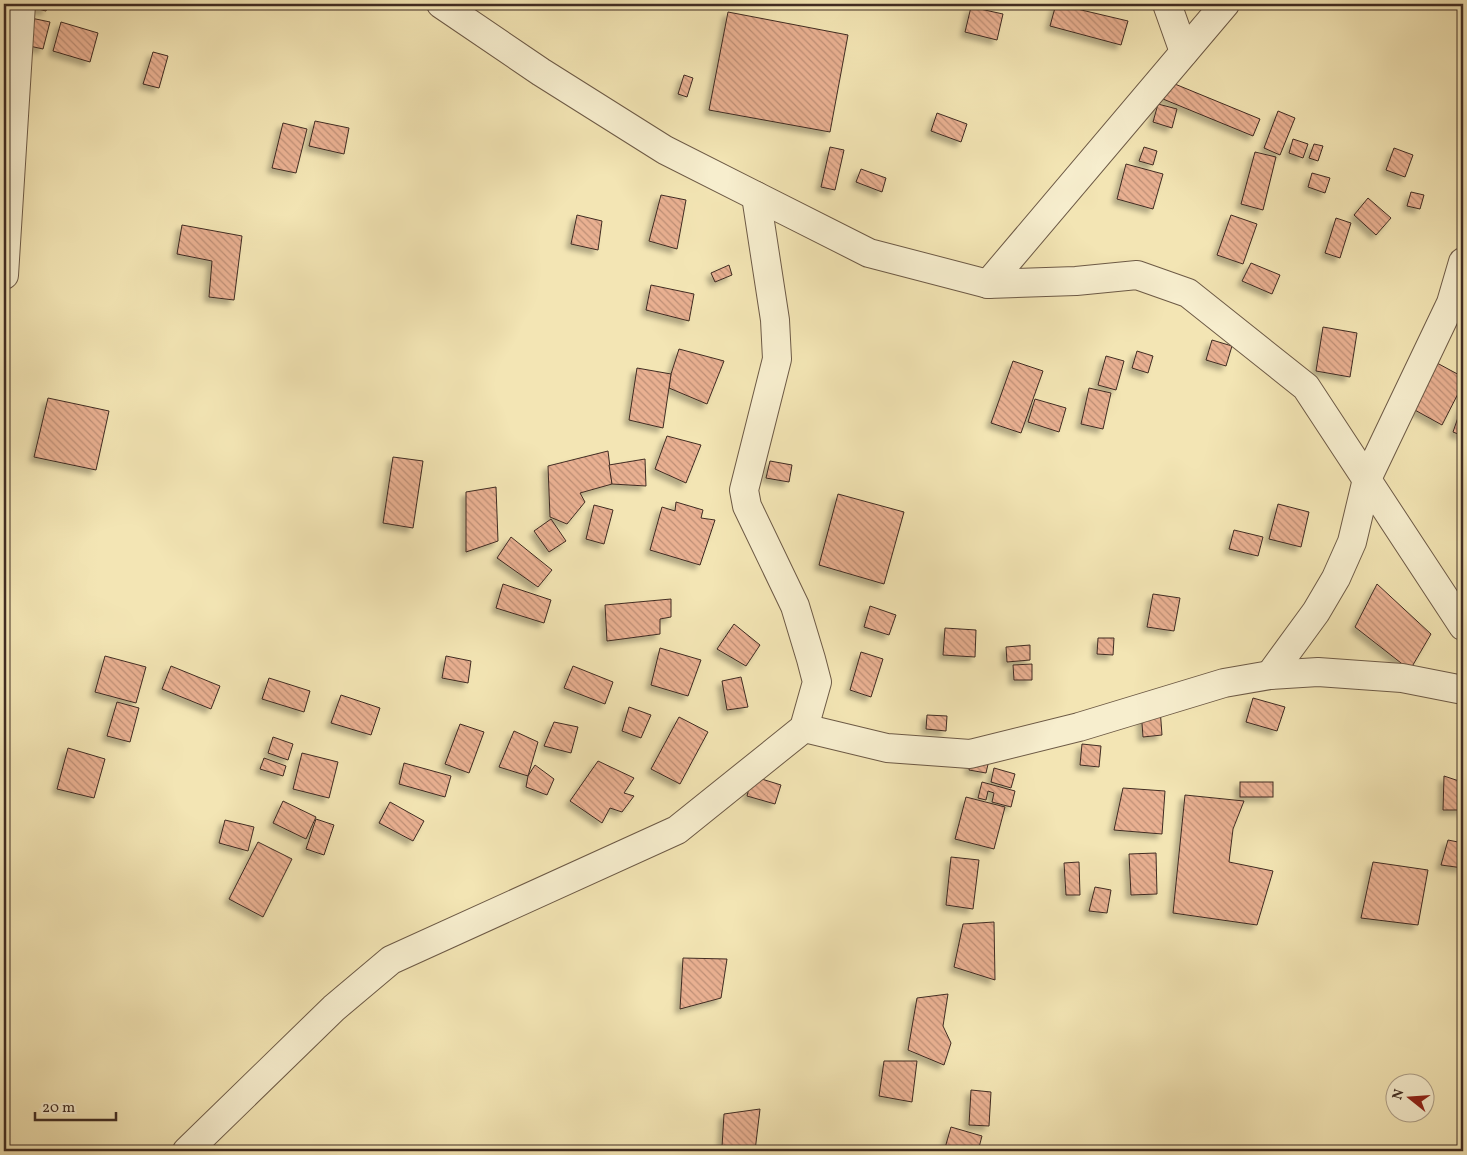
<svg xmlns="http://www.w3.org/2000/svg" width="1467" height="1155" viewBox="0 0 1467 1155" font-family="Vollkorn,serif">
<defs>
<pattern id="building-back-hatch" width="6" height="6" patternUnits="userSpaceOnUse" patternTransform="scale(1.25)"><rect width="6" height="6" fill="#e9b091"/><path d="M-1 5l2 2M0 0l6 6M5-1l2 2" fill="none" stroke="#be8f76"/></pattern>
<filter id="shadow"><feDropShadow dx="-4.5" dy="4.5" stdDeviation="2.5" flood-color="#0004"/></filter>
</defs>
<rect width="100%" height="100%" fill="#f3e5b4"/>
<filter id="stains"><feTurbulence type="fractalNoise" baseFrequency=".004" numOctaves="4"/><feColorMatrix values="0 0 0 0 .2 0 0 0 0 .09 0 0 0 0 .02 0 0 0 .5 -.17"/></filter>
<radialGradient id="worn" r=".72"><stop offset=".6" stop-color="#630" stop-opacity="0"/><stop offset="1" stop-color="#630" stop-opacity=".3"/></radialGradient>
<g fill="url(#building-back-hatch)" stroke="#402c22" filter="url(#shadow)">
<path d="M17 4H48L46 11Z"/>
<path d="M1056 4 1128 21 1121 45 1050 26Z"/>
<path d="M971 7 1003 14 997 40 965 32Z"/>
<path d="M728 12 848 35 830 132 709 110Z"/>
<path d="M31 18 50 22 43 49 25 45Z"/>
<path d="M61 22 98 33 90 62 53 51Z"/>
<path d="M153 52 168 56 159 88 143 84Z"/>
<path d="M684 75 693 78 687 97 678 94Z"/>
<path d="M1170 82 1260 119 1253 136 1163 99Z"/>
<path d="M1158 104 1177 109 1172 128 1153 122Z"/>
<path d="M1278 111 1295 118 1280 155 1264 148Z"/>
<path d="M937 113 967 124 961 142 931 131Z"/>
<path d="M315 121 349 128 344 154 309 146Z"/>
<path d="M283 123 307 129 296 173 272 168Z"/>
<path d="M1293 139 1308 144 1303 158 1289 153Z"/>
<path d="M1314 144 1323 146 1318 161 1309 158Z"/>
<path d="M830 147 844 150 835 190 821 187Z"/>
<path d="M1144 147 1157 151 1153 165 1139 161Z"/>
<path d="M1394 148 1413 155 1405 177 1386 170Z"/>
<path d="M1255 152 1276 157 1263 210 1241 204Z"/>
<path d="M1126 164 1163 174 1153 209 1117 199Z"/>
<path d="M861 169 886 178 882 192 856 182Z"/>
<path d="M1312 173 1330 178 1325 193 1308 187Z"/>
<path d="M1411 192 1424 195 1420 209 1407 206Z"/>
<path d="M661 195 686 200 677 249 649 241Z"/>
<path d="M1368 198 1391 218 1376 235 1354 215Z"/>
<path d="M577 215 602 221 598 250 571 244Z"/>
<path d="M1231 215 1257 224 1243 264 1217 255Z"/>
<path d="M1336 218 1351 223 1340 258 1325 253Z"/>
<path d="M182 225 242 236 234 300 209 297 212 261 177 254Z"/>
<path d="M1251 263 1280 275 1272 294 1242 281Z"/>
<path d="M729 265 732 275 715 282 711 273Z"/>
<path d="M651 285 694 294 689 321 646 310Z"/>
<path d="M1323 327 1357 333 1350 377 1316 371Z"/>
<path d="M1212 340 1232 346 1226 366 1206 360Z"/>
<path d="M679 349 724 361 707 404 669 388 671 374Z"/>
<path d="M1137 351 1153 356 1148 373 1132 368Z"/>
<path d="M1106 356 1124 361 1116 390 1098 385Z"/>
<path d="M1013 361 1043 371 1021 433 991 423Z"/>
<path d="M1437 363 1463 377V384L1442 425 1413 409Z"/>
<path d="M637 368 671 374 663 428 629 420Z"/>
<path d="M1089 388 1111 393 1103 429 1081 424Z"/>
<path d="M48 398 109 411 96 470 34 457Z"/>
<path d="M1035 399 1066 408 1059 432 1028 422Z"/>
<path d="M1463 403V436L1453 432Z"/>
<path d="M667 436 701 445 686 483 655 469Z"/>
<path d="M608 451 612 484 580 493 585 502 567 524 550 517 548 466Z"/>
<path d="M393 457 423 461 413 528 383 523Z"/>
<path d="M645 459 646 486 612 484 609 465Z"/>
<path d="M770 461 792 465 789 482 766 478Z"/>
<path d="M496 487 498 541 466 552V492Z"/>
<path d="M838 494 904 512 884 584 819 565Z"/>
<path d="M676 502 703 510 701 518 715 520 700 565 650 550 662 507 675 511Z"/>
<path d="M1278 504 1309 512 1301 547 1269 539Z"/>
<path d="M594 505 613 510 604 544 586 539Z"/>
<path d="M551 519 566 541 549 552 534 531Z"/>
<path d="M1234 530 1263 537 1258 556 1229 549Z"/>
<path d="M511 537 552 570 538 587 497 558Z"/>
<path d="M503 584 551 600 544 623 496 608Z"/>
<path d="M1377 584 1431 634 1410 670 1355 627Z"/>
<path d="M1153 594 1180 598 1174 631 1147 627Z"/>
<path d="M671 599V617L660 619V634L607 641 605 605Z"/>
<path d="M870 606 896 615 889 635 864 627Z"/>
<path d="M734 624 760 645 746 666 717 649Z"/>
<path d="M945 628 976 630 975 657 943 655Z"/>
<path d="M1098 638H1114L1113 655 1097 654Z"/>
<path d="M1030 645V660L1007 662 1006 647Z"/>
<path d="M660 648 701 660 688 696 651 685Z"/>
<path d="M861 652 883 659 871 697 850 690Z"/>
<path d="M105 656 146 667 136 703 95 692Z"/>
<path d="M446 656 471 661 468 683 442 678Z"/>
<path d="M1032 664V680H1014L1013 665Z"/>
<path d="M171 666 220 686 211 709 162 689Z"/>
<path d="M573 666 613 682 605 704 564 688Z"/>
<path d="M741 677 748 707 727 710 722 681Z"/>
<path d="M269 678 310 691 304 712 262 699Z"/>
<path d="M341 695 380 708 371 735 331 723Z"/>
<path d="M1253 698 1285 707 1277 731 1246 722Z"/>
<path d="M117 702 139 708 130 742 107 736Z"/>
<path d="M629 707 651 715 641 738 622 731Z"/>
<path d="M1160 708 1162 735 1143 737 1141 710Z"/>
<path d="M927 715 947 716 946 731 926 729Z"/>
<path d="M679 717 708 732 680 784 651 769Z"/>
<path d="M554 722 578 727 571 753 544 746Z"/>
<path d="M460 724 484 732 469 773 445 764Z"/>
<path d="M514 731 538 742 528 776 499 767Z"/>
<path d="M273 737 293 744 288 760 268 753Z"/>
<path d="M1082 744 1101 746 1099 767 1080 765Z"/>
<path d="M68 748 105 759 94 798 57 789Z"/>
<path d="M302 753 338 762 329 798 293 789Z"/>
<path d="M972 757 989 760 986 773 969 770Z"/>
<path d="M264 758 286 766 283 776 260 769Z"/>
<path d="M598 761 634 778 624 793 634 796 622 812 610 808 602 823 570 801Z"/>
<path d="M404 763 451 776 445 797 399 784Z"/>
<path d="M535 765 554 779 547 795 526 787 528 776Z"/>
<path d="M994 768 1015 774 1011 788 991 782Z"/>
<path d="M752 776 781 785 775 804 747 796Z"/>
<path d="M1444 776 1462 782 1463 780V810H1443Z"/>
<path d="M982 782 1015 791 1011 807 992 802 994 793 988 791 986 800 978 798Z"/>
<rect x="1240" y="782" width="33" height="15"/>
<path d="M1123 788 1165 791 1162 834 1114 830Z"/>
<path d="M1185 795 1244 801 1233 829 1229 862 1273 871 1257 925 1173 913Z"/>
<path d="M966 797 1005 807 994 849 955 839Z"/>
<path d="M283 801 316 817 306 839 273 823Z"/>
<path d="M390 802 424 821 413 841 379 823Z"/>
<path d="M316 819 334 825 324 855 306 849Z"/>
<path d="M225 820 254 827 248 851 219 843Z"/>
<path d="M1448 840 1463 843V868L1441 865Z"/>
<path d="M258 842 292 859 263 917 229 899Z"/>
<path d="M1156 853 1157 894 1131 895 1129 854Z"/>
<path d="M951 857 979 860 973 909 946 905Z"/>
<path d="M1079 862 1080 895H1066L1064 863Z"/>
<path d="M1373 862 1428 870 1418 925 1361 918Z"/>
<path d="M1095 887 1111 890 1107 913 1089 911Z"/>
<path d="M994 922 995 980 954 967 963 924Z"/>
<path d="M683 958 727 959 721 998 680 1009Z"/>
<path d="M948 994 943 1026 951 1043 944 1065 908 1050 917 998Z"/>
<path d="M884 1061H917L912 1102 879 1096Z"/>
<path d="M971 1090 991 1092 989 1126 969 1125Z"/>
<path d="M760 1109 755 1151 722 1147 724 1114Z"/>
<path d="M951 1127 982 1136 978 1151H956L945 1148Z"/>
</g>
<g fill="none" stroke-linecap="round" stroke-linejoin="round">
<g stroke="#6d5a46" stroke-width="30">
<g id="minor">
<path d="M441 4 541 72 665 150 869 253 988 284 1076 281 1137 275 1188 293 1306 387 1463 626"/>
<path d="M1167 4 1184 52"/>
<path d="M4 275 21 4"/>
<path d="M988 284 1225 4"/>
<path d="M1270 675 1316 612 1336 578 1352 542 1367 479 1451 303 1463 262"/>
<path d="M804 728 887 748 970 754 1079 727 1224 683 1270 675 1318 672 1402 678 1463 690"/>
<path d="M187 1151 334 1008 391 960 677 830 804 728 817 682 811 659 795 606 747 506 744 490 777 359 775 320 756 196"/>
</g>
</g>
<use href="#minor" stroke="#f7eece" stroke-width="28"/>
</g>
<rect width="1467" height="1155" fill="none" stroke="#f3e5b4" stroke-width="20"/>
<rect x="5" y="5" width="1457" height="1145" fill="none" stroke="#402c22" stroke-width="2.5"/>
<rect x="10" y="10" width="1447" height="1135" fill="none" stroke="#402c22"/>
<g transform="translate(1410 1098) rotate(287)"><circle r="24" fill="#f7eece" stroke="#aea089"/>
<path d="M0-4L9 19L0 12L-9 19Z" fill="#8f2418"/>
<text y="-8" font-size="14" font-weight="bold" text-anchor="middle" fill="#402c22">N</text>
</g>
<path d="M35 1112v8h81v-8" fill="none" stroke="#402c22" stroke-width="2.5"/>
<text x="42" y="1112" font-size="15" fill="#402c22" stroke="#f7eece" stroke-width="4" paint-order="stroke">20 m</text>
<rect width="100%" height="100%" filter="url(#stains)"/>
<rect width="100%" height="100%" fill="url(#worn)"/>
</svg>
